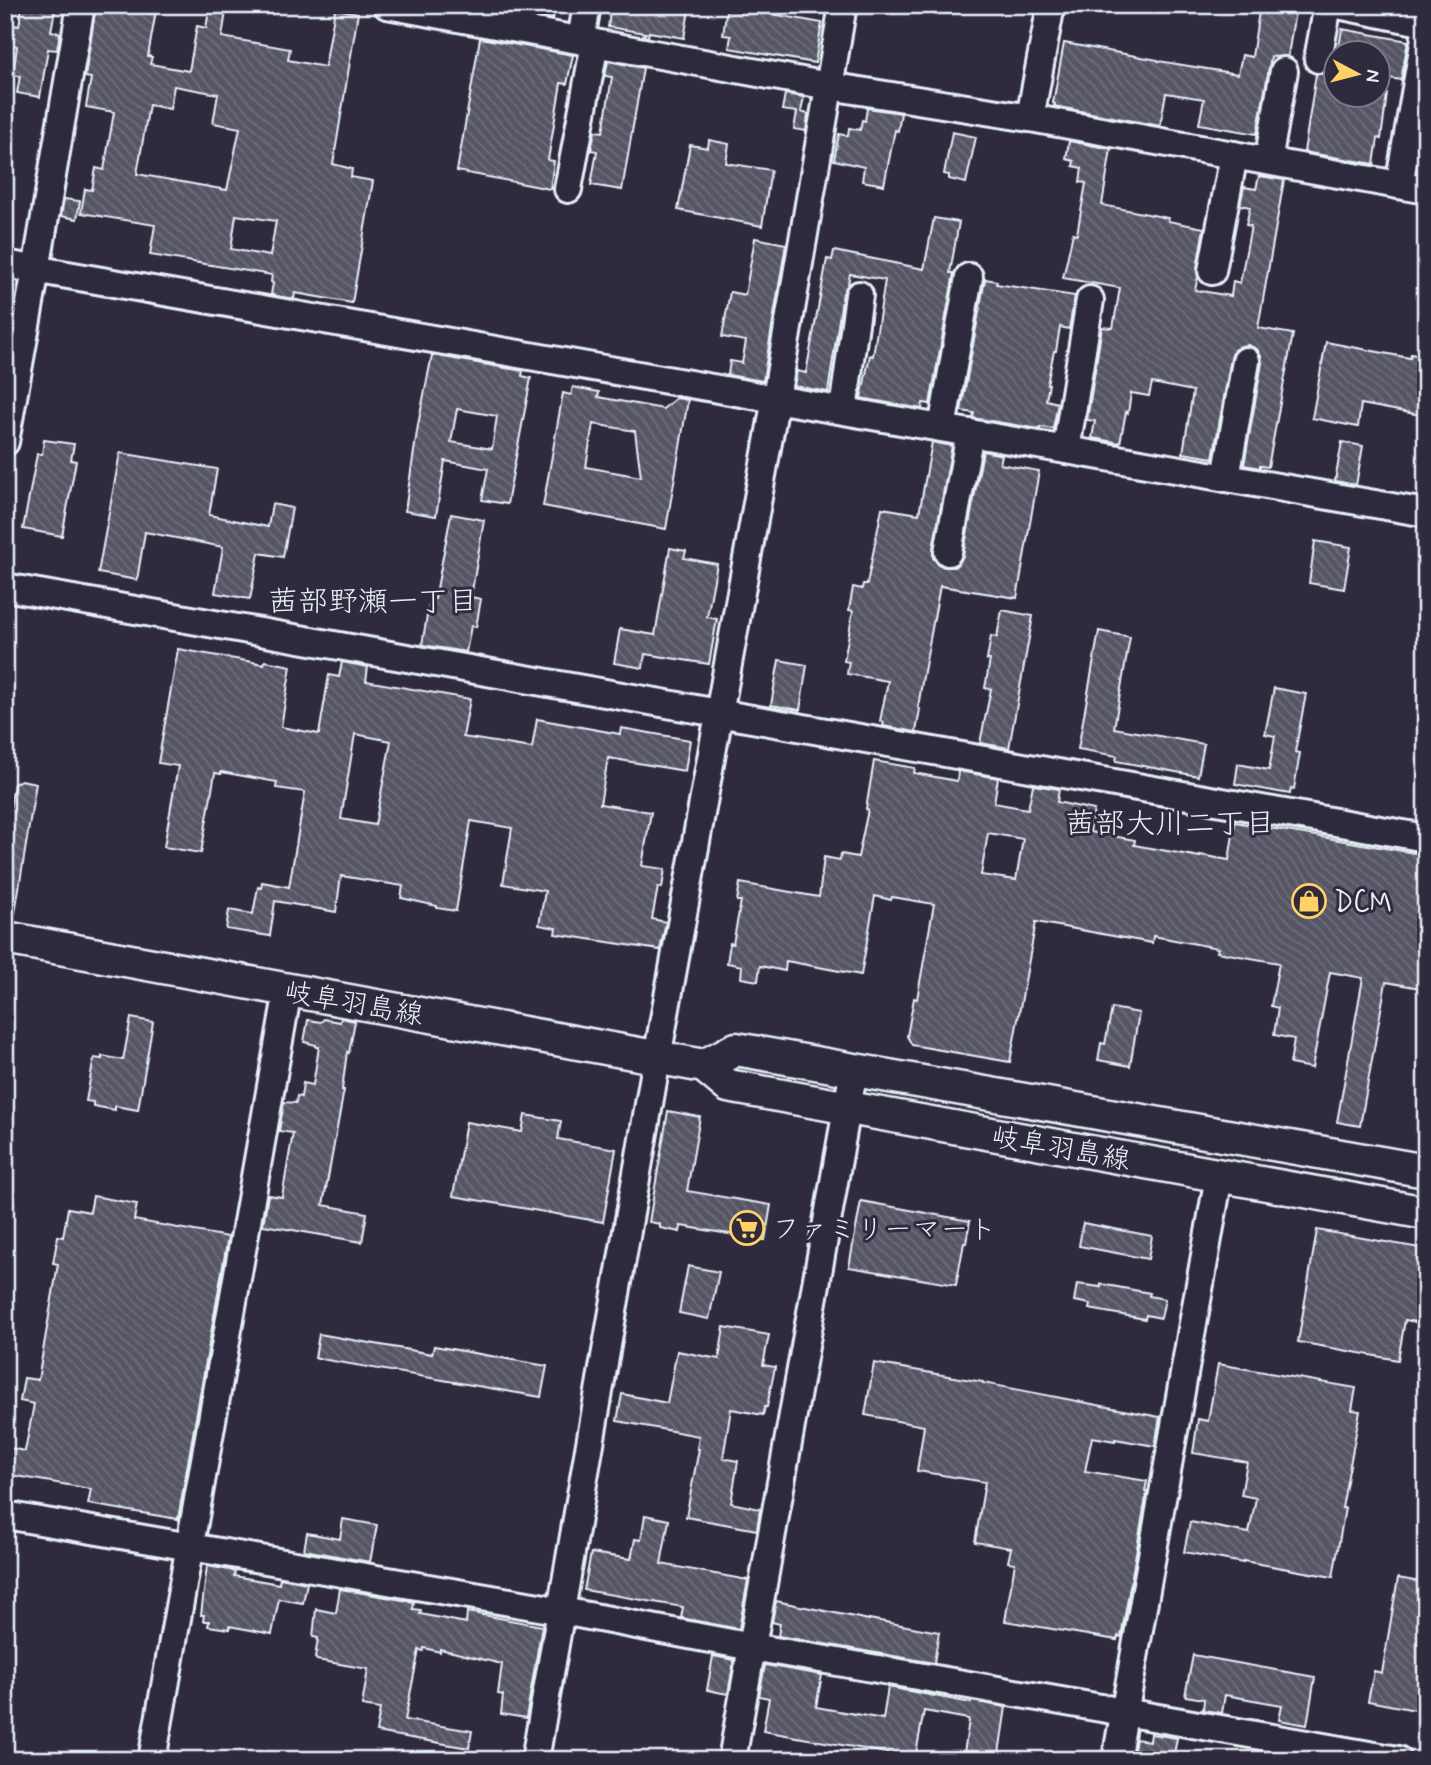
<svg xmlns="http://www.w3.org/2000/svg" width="1431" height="1765" viewBox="0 0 1431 1765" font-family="Mynerve,'Klee One',sans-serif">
<defs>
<pattern id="building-back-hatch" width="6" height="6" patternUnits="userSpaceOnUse" patternTransform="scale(1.75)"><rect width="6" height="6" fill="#575565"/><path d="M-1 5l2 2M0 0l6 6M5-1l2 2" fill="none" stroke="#6f6e7c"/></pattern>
</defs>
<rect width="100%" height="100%" fill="#2f2a3d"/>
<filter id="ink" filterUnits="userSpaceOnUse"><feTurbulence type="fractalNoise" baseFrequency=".0143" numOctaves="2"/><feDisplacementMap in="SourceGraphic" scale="14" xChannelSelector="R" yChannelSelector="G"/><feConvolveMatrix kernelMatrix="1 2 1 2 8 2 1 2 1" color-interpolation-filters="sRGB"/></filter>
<g filter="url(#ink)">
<g fill="url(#building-back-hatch)" stroke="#e8f1f8" stroke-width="2" fill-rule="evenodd">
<path d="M22 5H56L51 31 60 33 57 50 48 49 40 97 17 93 20 76 13 75 17 46 10 45 14 25 19 26Z"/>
<path d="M96 5H155L154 10 156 11 148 56 152 57 150 64 189 71 197 26 206 28 210 5H227L222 37 290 49 288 60 325 67 335 9 358 13 333 164 352 169 351 177 373 181 352 303 295 293 294 299 271 295 273 283 271 282 272 275 150 255 155 225 81 213 85 189 92 190 96 168 104 170 114 112 86 107 91 78 85 77ZM174 86 218 94 213 123 240 128 227 190 137 174 149 105 170 109ZM236 215 276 221 270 256 231 249Z"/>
<path d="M531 5H556L553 19 530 15Z"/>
<path d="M611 5H690L684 38 649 32 648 37 642 36 646 33 608 27Z"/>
<path d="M1260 5H1296L1288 56 1271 57 1257 134 1199 124 1204 99 1166 93 1160 126 1054 106 1055 104 1053 103 1064 43 1158 60V61L1238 74 1242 55 1252 57Z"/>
<path d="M727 6 822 23 815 63 729 48 731 36 723 35Z"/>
<path d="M1342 29 1408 41 1401 80 1378 76V52H1338Z"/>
<path d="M480 38 573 55 567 84 561 83 548 160 554 161 550 189 457 171Z"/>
<path d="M608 61 643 68 622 190 591 185 597 151 591 150 595 131 603 132 612 77 605 76Z"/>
<path d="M1329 70 1336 71V94H1387L1381 139 1378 138 1374 164 1304 152 1316 74H1323Z"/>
<path d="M785 94 804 97 801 112 808 114 806 131 794 129 797 112 782 110Z"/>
<path d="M867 108 901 113 898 131 895 130 884 185 862 181 864 167 834 160 839 134 848 136 849 128 860 130 862 120 865 121Z"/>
<path d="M952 132 976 137 966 183 949 179V175L944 174Z"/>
<path d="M709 140 729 144 726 163 771 170 762 226 678 210 690 145 708 148Z"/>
<path d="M1069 141 1111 149 1102 205 1168 218V221L1204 228 1197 268 1198 277 1195 290 1231 296 1233 281 1240 283 1251 226 1246 225 1250 207 1240 205 1244 187 1256 189 1259 176 1284 180 1258 328 1293 334 1268 467 1260 466V468L1244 465 1262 363 1261 356 1257 349 1248 345 1241 346 1234 350 1231 358 1213 458 1183 453 1193 391 1152 383 1149 396 1131 393 1128 413 1126 412 1120 443 1092 438 1095 421 1087 420 1102 327 1113 328 1120 288 1063 278 1073 233 1077 234 1086 183 1080 182 1082 168 1073 166 1074 161 1066 159Z"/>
<path d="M64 199 80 201 77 219 61 216Z"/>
<path d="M934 218 959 222 950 273H954L930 404 923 403 922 409 861 398 870 355 873 356 885 280 850 274 848 284 843 293 828 392 794 386 797 371 806 373 827 259 832 260 834 251 924 269Z"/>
<path d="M755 238 786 244 763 381 728 375 730 361 742 363 746 341 722 337 730 292 745 295Z"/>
<path d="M985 279 997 281 996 284 1075 296 1069 329 1060 327 1056 351H1054L1047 384H1049L1046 400 1058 403 1053 429 1040 427V429L973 418 974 413 961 411Z"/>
<path d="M1326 342 1410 358 1411 354 1426 357V416L1361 404 1358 427 1312 418Z"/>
<path d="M432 355 523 371 522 376 531 378 507 504 482 500 488 469 445 461 436 516 405 511 418 425ZM457 409 497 416 492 449 451 442Z"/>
<path d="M573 387 599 392 598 397 663 409 676 398 688 400 666 529 543 506 563 393 571 395ZM593 424 635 431 641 477 586 467Z"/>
<path d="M44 440 74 444 71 460 76 461 62 536 23 529 37 454H42Z"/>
<path d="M932 442 952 446 933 549V558L938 564 944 567H954L959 563 963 556 983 451 1002 455 1000 464 1039 471 1017 598 940 586 922 682 918 708 920 709 916 732 883 726 884 722 880 721 888 681 847 674 849 662 844 661 853 611 849 610 853 587 862 589 863 584H867L882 508 919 514Z"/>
<path d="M1342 442 1363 446 1356 485 1335 481Z"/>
<path d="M120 453 217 469 209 515 268 527 272 504 292 508 283 557 259 553 250 599 215 593 223 547 145 532 137 580 98 573Z"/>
<path d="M451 514 484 520 471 597 481 599 476 627 471 626 466 652 422 645 430 598 435 599Z"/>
<path d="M1315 541 1351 547 1344 589 1309 583Z"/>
<path d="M670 548 686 551 684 558 717 564 707 617 717 619 709 664 645 654 643 668 614 663 620 629 655 635Z"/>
<path d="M1002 610 1033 616 1009 748 980 743 991 689 985 688 990 660H987L991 636 997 637Z"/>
<path d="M1099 631 1130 637 1114 728 1204 744 1198 776 1116 761 1117 756 1078 749Z"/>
<path d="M178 649 264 664 265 661 291 666 281 727 319 734 329 675 339 677 342 662 368 667 366 681 470 699 463 737 532 748 537 719 620 734 621 728 690 740 685 771 608 758 600 804 651 812 642 866 665 869 662 888 658 887 652 919 666 922 660 950 555 934 556 928 539 925 545 891 503 884 512 828 471 821 456 911 437 908V906L401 898 403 886 341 876 336 912 275 901 270 936 226 929 229 910 253 914 258 887 261 888 262 882 289 887 305 792 276 788 277 782 221 772V774L215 773 201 853 164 847 178 766 158 763ZM355 734 391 741 375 825 341 819Z"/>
<path d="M779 660 807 665 800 710 771 705Z"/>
<path d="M1274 688 1306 694 1295 752 1300 753 1294 789 1291 788 1290 794 1235 784 1238 764 1269 770 1275 736 1265 734Z"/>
<path d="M874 761 915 768 914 773 957 781 958 771 998 778 994 803 1028 809 1033 785 1059 789 1057 802 1094 810 1090 832 1135 840 1134 845 1200 857V855L1229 860 1235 822 1426 855V989L1386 982 1360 1126 1337 1122 1363 978 1330 972 1312 1068 1290 1064 1294 1039 1274 1035 1278 1008 1271 1006 1279 963 1217 952 1218 948 1153 936 1152 943 1036 922 1010 1062 912 1045 907 1036 914 998 917 999 934 904 892 897 891 900 875 896 861 975 786 961 785 971 760 966 758 981 741 978 742 966 727 963 730 943 733 944 741 901H737L740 883 819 897 824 857 840 860 841 854 858 857 868 810 866 809ZM988 833 1023 839 1016 880 981 875Z"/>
<path d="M21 780 36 783 15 913 5 912V837L14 784Z"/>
<path d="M1112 1008 1139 1013 1130 1066 1098 1060 1101 1043 1105 1044Z"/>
<path d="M131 1018 153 1022 138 1110 115 1106V1110L93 1106V1102L86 1101 94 1058 102 1059V1056L123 1060Z"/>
<path d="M341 1018 355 1021 349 1053 347 1052 342 1090H344L323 1205 367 1213 362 1242 263 1225 268 1195 282 1197 293 1133 279 1131 284 1102 296 1103 297 1096 301 1097 303 1083 313 1085 319 1047H316V1045L304 1042 308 1020 321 1022 324 1019 340 1022Z"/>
<path d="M668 1111 700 1117 687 1191 771 1205 765 1240 681 1226 680 1232 660 1228V1224L649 1222Z"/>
<path d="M525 1115 561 1121 558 1139 616 1149 603 1222 453 1196 466 1122 522 1132Z"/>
<path d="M93 1196 137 1204 134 1220 228 1237 178 1519 88 1504 91 1489 5 1474V1447L25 1451 34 1404 20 1401 24 1378 38 1380 58 1264 53 1263 58 1236 63 1237 68 1208 90 1212Z"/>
<path d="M861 1201 970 1221 966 1243H964L956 1285 849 1267Z"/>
<path d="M1083 1223 1152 1236 1148 1259 1079 1246Z"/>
<path d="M1317 1230 1426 1249V1324L1405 1320 1398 1360 1298 1342Z"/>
<path d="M688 1266 719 1272 709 1319 679 1313Z"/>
<path d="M1077 1284 1101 1287V1284L1150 1293 1149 1296 1165 1299 1161 1318 1146 1315 1145 1319 1089 1309 1090 1304 1074 1301Z"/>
<path d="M724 1327 769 1335 763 1365 775 1367 767 1407H765L763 1415 731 1409 723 1458 738 1461 731 1503 760 1509 757 1530 686 1517 699 1449H697L699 1436 617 1421 622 1394 667 1403 677 1351 719 1359Z"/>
<path d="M319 1334 432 1354 434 1346 547 1366 541 1397 315 1358Z"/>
<path d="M874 1363 983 1382V1383L1160 1417 1155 1446 1115 1439V1441L1092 1437 1085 1471 1147 1481 1145 1491 1147 1492 1121 1637 1118 1636 1117 1640 1005 1621 1015 1563 1008 1562 1011 1548 975 1542 985 1482 917 1471 924 1426 865 1415Z"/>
<path d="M1218 1364 1356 1388 1352 1410 1360 1411 1342 1508H1345L1333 1577 1243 1561V1563L1184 1552 1190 1522 1249 1533 1256 1498 1241 1495 1247 1462 1193 1453 1198 1419 1208 1421Z"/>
<path d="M645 1515 669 1520 661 1564 748 1580 739 1629 681 1618 683 1607 584 1590 591 1553 631 1559 635 1539 641 1540Z"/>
<path d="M343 1519 377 1525 370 1562 304 1550 307 1533 340 1539Z"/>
<path d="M207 1566 230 1570 235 1572 234 1576 279 1584 280 1578 307 1583 303 1603 279 1599 272 1634 229 1626V1629L208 1626 209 1621H203L204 1615H201Z"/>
<path d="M1398 1578 1426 1583V1712L1368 1701 1374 1671 1382 1673Z"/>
<path d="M340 1589 414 1602 413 1609 421 1610 420 1614 466 1623 467 1612 542 1626 526 1718 501 1714 503 1695 498 1694 502 1664 440 1649V1652L424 1648 423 1651 419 1650 405 1720 472 1731 469 1748 376 1732 380 1709 362 1706 368 1669 317 1660 315 1658 318 1638 313 1637 316 1609 336 1613Z"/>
<path d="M776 1601 869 1620V1619L939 1632 934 1663 778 1636 780 1624 772 1622Z"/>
<path d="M1193 1655 1315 1677 1307 1725 1279 1720 1282 1705 1225 1695 1222 1713 1203 1710 1204 1699 1185 1696Z"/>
<path d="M713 1656 734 1660 728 1694 707 1690Z"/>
<path d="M765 1665 822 1675 816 1707 883 1719 888 1687 971 1703V1701L1006 1707 998 1760H963L969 1720 968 1719 924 1711 915 1758 763 1731 769 1698 759 1696Z"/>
<path d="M1151 1734 1177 1738 1173 1760H1132L1136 1739 1150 1741Z"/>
</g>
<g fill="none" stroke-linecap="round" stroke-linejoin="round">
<g stroke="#e8f1f8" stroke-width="32">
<g id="minor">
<path d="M387 5 829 86 1030 118 1426 190"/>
<path d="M1338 5 1426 23"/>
<path d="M581 40 587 5"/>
<path d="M1318 59 1328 5"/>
<path d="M1030 118 1051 5"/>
<path d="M1268 161 1284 71"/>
<path d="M1399 185 1426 32"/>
<path d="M568 189 595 43"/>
<path d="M5 264 1426 513"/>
<path d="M1212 271 1234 155"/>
<path d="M843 410 859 295"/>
<path d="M942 428 969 277"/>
<path d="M5 442 36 270 81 5"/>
<path d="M1066 450 1090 300"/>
<path d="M1226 478 1246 361"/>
<path d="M948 552 970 433"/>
<path d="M5 587 1426 838"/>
<path d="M5 1515 562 1611 752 1647 1398 1760"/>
<path d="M152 1760 288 990"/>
<path d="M535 1760 657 1058 776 398 843 5"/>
<path d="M732 1760 854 1069"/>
<path d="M1116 1760 1219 1176"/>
</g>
</g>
<g stroke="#e8f1f8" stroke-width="37">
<g id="major">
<path d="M5 938 704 1066 728 1086 1426 1213"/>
<path d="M704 1066 736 1049 1426 1171"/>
</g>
</g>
<use href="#minor" stroke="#2f2a3d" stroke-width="26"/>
<use href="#major" stroke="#2f2a3d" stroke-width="32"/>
</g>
</g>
<defs>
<g id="shop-ring" transform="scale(1.75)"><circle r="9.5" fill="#2f2a3d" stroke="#ffd166" stroke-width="1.5"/><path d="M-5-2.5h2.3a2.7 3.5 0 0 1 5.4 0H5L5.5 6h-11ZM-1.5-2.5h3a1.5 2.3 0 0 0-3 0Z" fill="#ffd166"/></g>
<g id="supermarket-ring" transform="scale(1.75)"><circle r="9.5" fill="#2f2a3d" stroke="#ffd166" stroke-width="1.5"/><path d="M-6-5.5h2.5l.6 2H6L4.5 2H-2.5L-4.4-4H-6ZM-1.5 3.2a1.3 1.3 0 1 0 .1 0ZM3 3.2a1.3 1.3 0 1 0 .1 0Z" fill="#ffd166"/></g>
</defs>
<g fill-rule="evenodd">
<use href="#shop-ring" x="1309" y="901"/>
<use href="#supermarket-ring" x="747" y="1228"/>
</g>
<g text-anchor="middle" stroke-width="6" stroke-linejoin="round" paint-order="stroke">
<g font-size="28" fill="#e8f1f8" stroke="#2f2a3d" text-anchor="start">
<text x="1334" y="911">DCM</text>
<text x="772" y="1238">ファミリーマート</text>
</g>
<g font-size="28" fill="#e8f1f8" stroke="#2f2a3d">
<text transform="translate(354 1002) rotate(10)" y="10">岐阜羽島線</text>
<text transform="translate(1061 1147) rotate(10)" y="10">岐阜羽島線</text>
</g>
<g font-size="30" fill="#e8f1f8" stroke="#2f2a3d">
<text x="373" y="611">茜部野瀬一丁目</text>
<text x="1170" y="833">茜部大川二丁目</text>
</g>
</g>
<rect width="1431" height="1765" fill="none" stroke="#2f2a3d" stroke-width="28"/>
<rect x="14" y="14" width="1403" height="1737" fill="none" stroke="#e8f1f8" stroke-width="2.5" filter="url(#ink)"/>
<g transform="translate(1357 74) rotate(97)"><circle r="33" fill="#2f2a3d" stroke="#797a88" stroke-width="2"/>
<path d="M0-5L12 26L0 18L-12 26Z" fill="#ffd166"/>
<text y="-10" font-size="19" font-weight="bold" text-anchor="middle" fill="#e8f1f8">N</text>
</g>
</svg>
